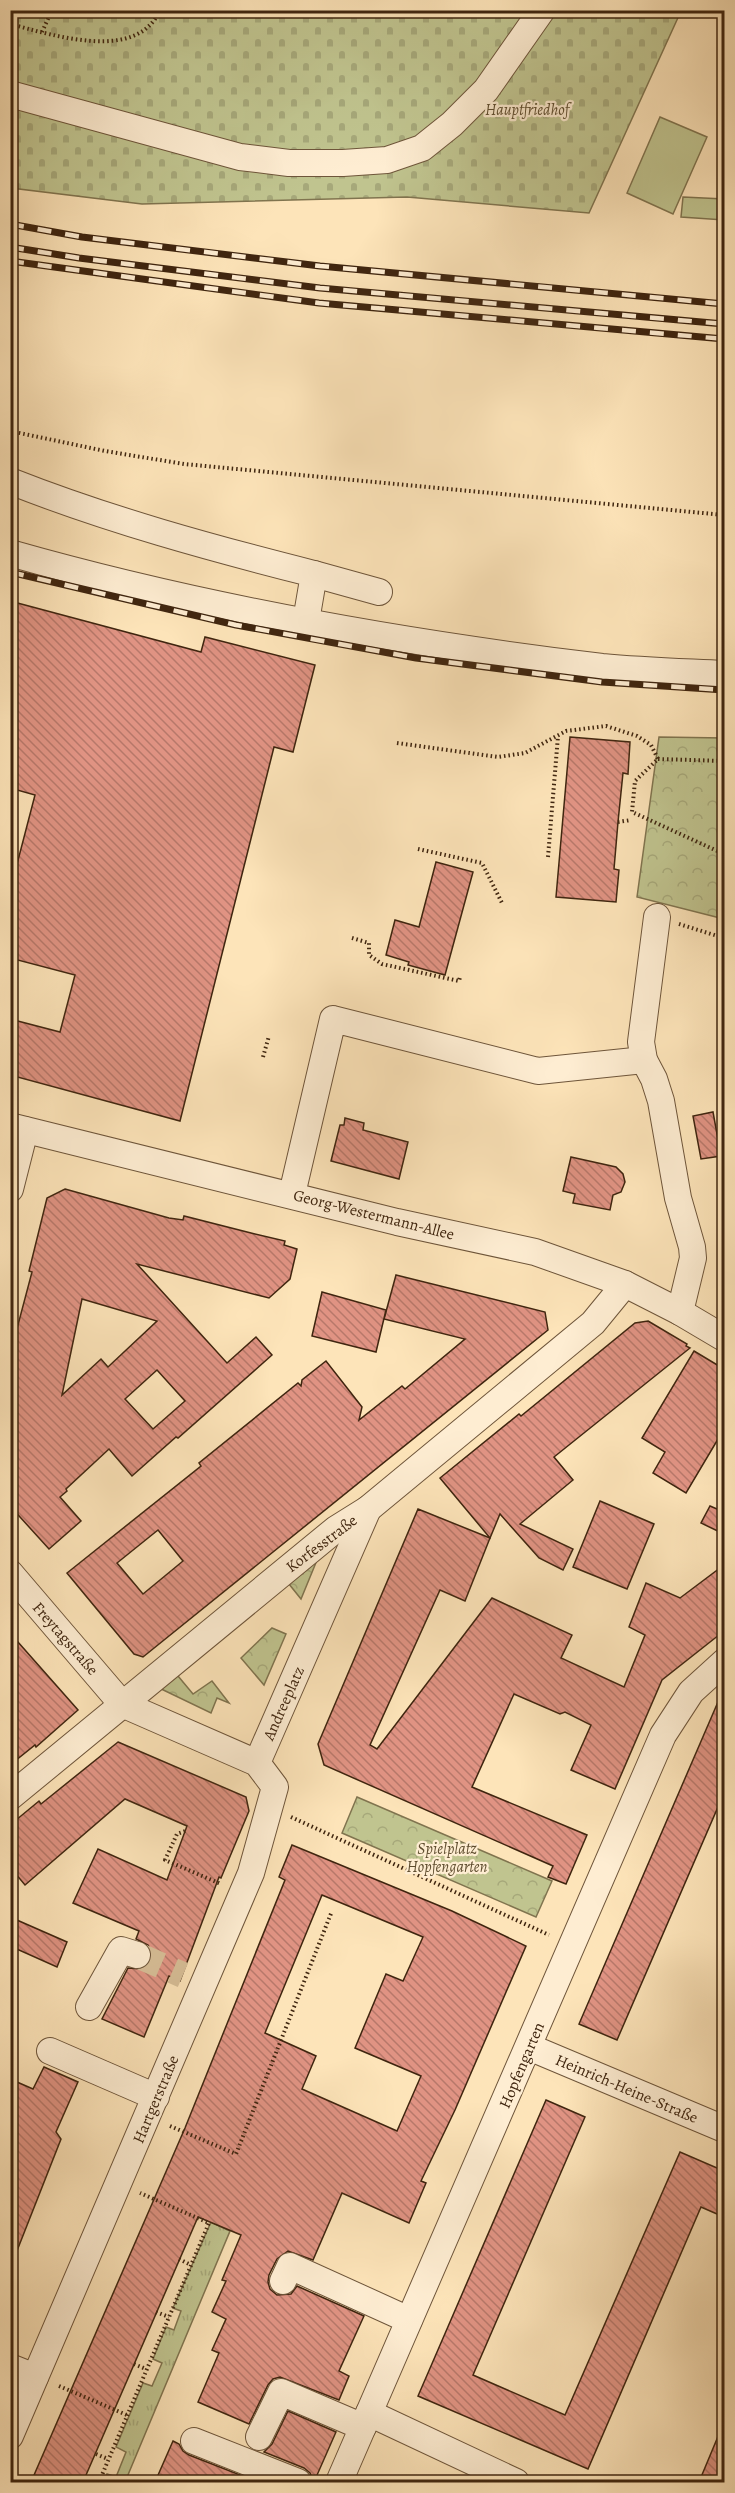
<svg xmlns="http://www.w3.org/2000/svg" width="735" height="2493" viewBox="0 0 735 2493" font-family="Alegreya,serif">
<defs>
<pattern id="grass-tufts" width="24" height="20" patternUnits="userSpaceOnUse" patternTransform="scale(1.5)"><rect width="24" height="20" fill="#c0c48f"/><path d="M3 7l-1-3M5 7V3M7 7l1-3M15 17l-1-3M17 17v-4M19 17l1-3" fill="none" stroke="#a6a87a"/></pattern>
<pattern id="forest-crowns" width="20" height="18" patternUnits="userSpaceOnUse" patternTransform="scale(1.5)"><rect width="20" height="18" fill="#c0c48f"/><path d="M2 6a3 3 0 1 1 6 0M12 15a3 3 0 1 1 6 0" fill="none" stroke="#a6a87a"/></pattern>
<pattern id="cemetery-stones" width="16" height="16" patternUnits="userSpaceOnUse" patternTransform="scale(1.5)"><rect width="16" height="16" fill="#c0c48f"/><path d="M2 7V4a2 2 0 0 1 4 0v3zM10 15v-3a2 2 0 0 1 4 0v3z" fill="#a6a87a"/></pattern>
<pattern id="building-back-hatch" width="6" height="6" patternUnits="userSpaceOnUse" patternTransform="scale(1.5)"><rect width="6" height="6" fill="#e09383"/><path d="M-1 5l2 2M0 0l6 6M5-1l2 2" fill="none" stroke="#b7786a"/></pattern>
</defs>
<rect width="100%" height="100%" fill="#fde4b9"/>
<filter id="stains"><feTurbulence type="fractalNoise" baseFrequency=".00333" numOctaves="4"/><feColorMatrix values="0 0 0 0 .2 0 0 0 0 .09 0 0 0 0 .02 0 0 0 .5 -.17"/></filter>
<radialGradient id="worn" r=".72"><stop offset=".6" stop-color="#630" stop-opacity="0"/><stop offset="1" stop-color="#630" stop-opacity=".3"/></radialGradient>
<path fill="url(#grass-tufts)" stroke="#80744f" stroke-width="1.5" d="M211 2222 230 2231 125 2482H103L107 2474 116 2477 126 2452 116 2447 143 2383 152 2386 162 2363 153 2359 166 2327 174 2330 181 2311 173 2308Z"/>
<g fill="url(#forest-crowns)" stroke="#80744f" stroke-width="1.5">
<path d="M659 737 724 738V919L637 897Z"/>
<path d="M322 1548 301 1599 285 1579Z"/>
<path d="M272 1628 286 1634 264 1685 241 1658Z"/>
<path d="M173 1670 193 1694 212 1681 229 1703 217 1698 211 1713 155 1686Z"/>
<path d="M357 1797 552 1881 536 1917 342 1833Z"/>
</g>
<path fill="url(#cemetery-stones)" stroke="#80744f" stroke-width="1.5" d="M11 11H681L589 213 407 197 142 204 11 188Z"/>
<g fill="#c0c48f" stroke="#80744f" stroke-width="1.5">
<path d="M660 117 707 137 673 214 627 193Z"/>
<path d="M683 197 724 199V220L681 217Z"/>
</g>
<g fill="url(#building-back-hatch)" stroke="#3f250f" stroke-width="1.5" fill-rule="evenodd">
<path d="M10 601 201 652 205 637 315 665 293 752 274 747 180 1121 10 1075V1019L60 1032 75 975 10 958V891L35 795 10 788Z"/>
<path d="M570 737 630 742 628 774 623 773 618 822 614 869 619 870 616 902 556 897Z"/>
<path d="M436 862 473 872 445 975 408 965 409 962 386 955 395 920 419 927Z"/>
<path d="M713 1112 721 1156 701 1159 693 1116Z"/>
<path d="M345 1118 364 1123 363 1130 408 1142 399 1179 331 1161 340 1125H344Z"/>
<path d="M571 1157 616 1167 623 1174 625 1182 621 1192 613 1195 610 1210 573 1203 575 1194 563 1191Z"/>
<path d="M65 1189 169 1218 183 1220 184 1216 251 1233 285 1241 284 1245 297 1249 290 1279 269 1298 137 1264 227 1363 256 1337 272 1355 178 1438 176 1437 132 1476 109 1449 66 1489 67 1491 60 1497 81 1521 49 1549 10 1506V1355L32 1272 29 1271 47 1198ZM82 1299 157 1321 108 1367 101 1359 62 1395ZM157 1370 185 1401 153 1429 125 1399Z"/>
<path d="M396 1275 545 1312 548 1330 143 1657 134 1654 67 1573 201 1466 199 1463 298 1383 301 1386 302 1380 326 1361 362 1407 359 1420 402 1386 405 1389 465 1339 384 1319ZM158 1530 183 1561 143 1594 117 1563Z"/>
<path d="M322 1292 386 1310 376 1352 312 1336Z"/>
<path d="M648 1321 687 1344 686 1346 690 1348 554 1457 573 1480 520 1524 573 1549 563 1570 539 1558 500 1514 490 1538 440 1478 519 1414 521 1416 635 1323Z"/>
<path d="M694 1351 724 1369V1429L686 1493 653 1473 665 1452 642 1438Z"/>
<path d="M600 1501 654 1524 627 1589 573 1567Z"/>
<path d="M710 1506 724 1512V1534L701 1523Z"/>
<path d="M418 1509 490 1538 465 1601 440 1590 370 1745 377 1749 492 1598 572 1635 561 1658 624 1687 645 1635 629 1627 646 1583 680 1598 724 1565V1631L662 1680 615 1789 571 1770 591 1725 565 1712 560 1714 514 1694 472 1787 587 1835 566 1884 548 1877 553 1866 324 1765 318 1744Z"/>
<path d="M10 1633 78 1710 36 1747 35 1745 10 1765Z"/>
<path d="M724 1688V1793L617 2040 579 2024Z"/>
<path d="M118 1742 246 1797 249 1811 221 1878 219 1877 180 1981 169 1976 144 2037 102 2019 128 1968 141 1969 151 1960 152 1952 148 1945 136 1939 139 1931 73 1903 98 1849 167 1880 187 1826 125 1799 25 1885 10 1867V1825L39 1801 41 1804Z"/>
<path d="M292 1845 452 1911 526 1946 455 2110 421 2181 426 2183 409 2223 342 2193 313 2260 288 2251 277 2259 269 2275 268 2282 270 2289 277 2295 291 2294 297 2286 364 2316 339 2371 349 2376 339 2400 280 2377 273 2379 268 2385 249 2424 198 2402 219 2353 212 2350 226 2319 212 2312 226 2281 222 2280 241 2235 198 2217 83 2482H31L185 2128 285 1880 279 1877ZM322 1895 423 1937 403 1981 386 1974 355 2048 421 2076 397 2131 302 2089 316 2056 265 2033Z"/>
<path d="M10 1917 67 1942 57 1967 10 1946Z"/>
<path d="M44 2067 78 2082 56 2132 61 2139 11 2266 10 2079 33 2089Z"/>
<path d="M546 2100 585 2117 473 2375 565 2415 680 2152 724 2171V2217L701 2207 588 2469 418 2396Z"/>
<path d="M288 2411 336 2432 314 2482 310 2473 304 2468 264 2452 272 2444Z"/>
<path d="M724 2422V2482H699Z"/>
<path d="M173 2441 179 2444 183 2451 189 2455 258 2482H155Z"/>
</g>
<g fill="none" stroke-linecap="round" stroke-linejoin="round">
<path stroke="#d7be97" stroke-width="26" stroke-dasharray="26 13" stroke-linecap="butt" d="M137 1955 183 1975"/>
<g stroke="#6e553a" stroke-width="28">
<g id="minor">
<path d="M10 94 240 157 289 163H343L387 160 422 148 452 124 486 90 542 10"/>
<path d="M10 481C109 520 211 548 314 574L306 621"/>
<path d="M10 553C203 608 403 643 602 667 643 671 684 672 724 674"/>
<path d="M314 574 379 592"/>
<path d="M657 917 641 1042 644 1060 654 1079 661 1101 678 1198 692 1247 693 1258 680 1312"/>
<path d="M10 1126 397 1222 535 1252 625 1284 680 1312 724 1338"/>
<path d="M10 1189 25 1130"/>
<path d="M292 1194 333 1019 538 1071 644 1060"/>
<path d="M10 1573 122 1704 257 1763 275 1787 251 1873 10 2436"/>
<path d="M257 1763 368 1509"/>
<path d="M10 1797 336 1529 368 1509 593 1323 625 1284"/>
<path d="M89 2007 121 1950 137 1955"/>
<path d="M529 2047 724 2129"/>
<path d="M50 2051 156 2097"/>
<path d="M283 2281 290 2266 409 2320"/>
<path d="M10 2367 35 2377"/>
<path d="M369 2413 516 2482"/>
<path d="M259 2437 281 2392 363 2427"/>
<path d="M194 2441 298 2482"/>
<path d="M339 2482 663 1735 691 1692 724 1662"/>
</g>
</g>
<g stroke="#3f250f" stroke-width="4" stroke-dasharray="1.5 3" stroke-linecap="butt">
<path d="M10 24C53 35 137 63 160 10"/>
<path d="M42 32 52 10"/>
<path d="M10 431 105 451 184 464 724 515"/>
<path d="M397 743 498 757 525 753 566 731 606 726 637 736 651 745 658 759 635 781 632 812 724 854"/>
<path d="M658 759 724 761"/>
<path d="M618 822 631 820"/>
<path d="M418 849 482 863 503 905"/>
<path d="M724 854V885"/>
<path d="M548 857 558 736"/>
<path d="M679 924 724 938"/>
<path d="M352 938 369 943V955L382 964 459 981 460 977"/>
<path d="M263 1057 269 1036"/>
<path d="M291 1817 549 1935"/>
<path d="M185 1831 177 1834 165 1860 221 1884"/>
<path d="M170 2126 236 2154 332 1911"/>
<path d="M179 2259 191 2265"/>
<path d="M156 2312 169 2317"/>
<path d="M134 2364 146 2369"/>
<path d="M59 2386 127 2415"/>
<path d="M96 2454 108 2459"/>
<path d="M15 2482H17"/>
<path d="M99 2482 209 2223 140 2193"/>
</g>
<use href="#minor" stroke="#feedd2" stroke-width="26"/>
<g stroke="#3f250f" stroke-width="7">
<g id="rail">
<path d="M10 224 82 237 320 266 724 304"/>
<path d="M10 247 79 258 320 288 724 324"/>
<path d="M10 261 319 303 724 339"/>
<path d="M10 572 236 625 416 658 602 682 724 690"/>
</g>
</g>
<use href="#rail" stroke="#feedd2" stroke-width="4.5" stroke-dasharray="14" stroke-linecap="butt"/>
</g>
<g text-anchor="middle" stroke-width="4.5" stroke-linejoin="round" paint-order="stroke">
<g font-size="16" font-style="italic" fill="#5f4d2f" stroke="#feedd2">
<text x="527" y="115">Hauptfriedhof</text>
<text x="447" y="1854">Spielplatz<tspan x="447" dy="18">Hopfengarten</tspan></text>
</g>
<g font-size="16" fill="#3f250f" stroke="#feedd2">
<text transform="translate(374 1214) rotate(14)" y="6">Georg-Westermann-Allee</text>
<text transform="translate(321 1543) rotate(-37)" y="6">Korfesstraße</text>
<text transform="translate(66 1638) rotate(49)" y="6">Freytagstraße</text>
<text transform="translate(283 1703) rotate(-66)" y="6">Andreeplatz</text>
<text transform="translate(521 2065) rotate(-67)" y="6">Hopfengarten</text>
<text transform="translate(627 2088) rotate(23)" y="6">Heinrich-Heine-Straße</text>
<text transform="translate(155 2099) rotate(-67)" y="6">Hartgerstraße</text>
</g>
</g>
<rect width="735" height="2493" fill="none" stroke="#fde4b9" stroke-width="36"/>
<rect x="12" y="12" width="711" height="2469" fill="none" stroke="#3f250f" stroke-width="3"/>
<rect x="18" y="18" width="699" height="2457" fill="none" stroke="#3f250f" stroke-width="1.5"/>
<rect width="100%" height="100%" filter="url(#stains)"/>
<rect width="100%" height="100%" fill="url(#worn)"/>
</svg>
